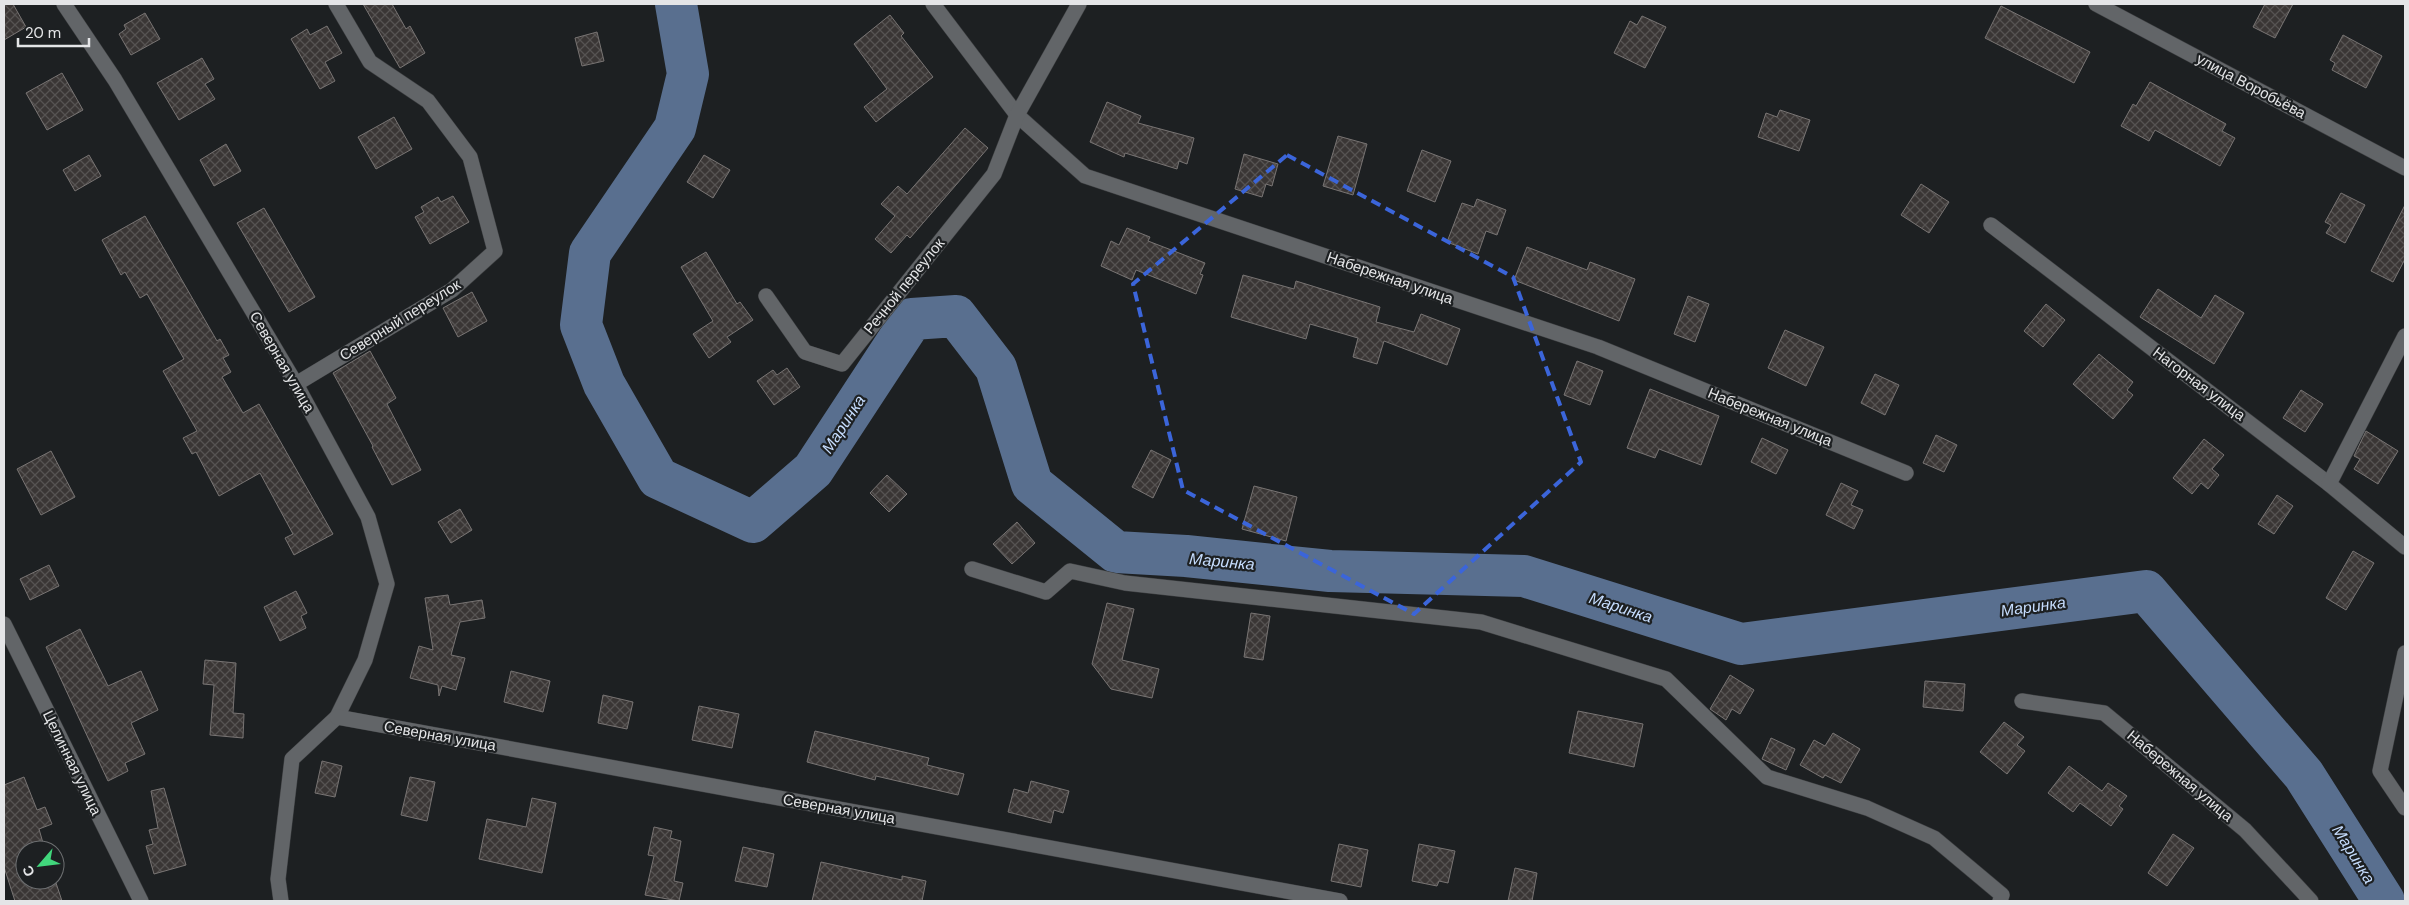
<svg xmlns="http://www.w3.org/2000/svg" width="2409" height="905" viewBox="0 0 2409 905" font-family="'DM Sans',sans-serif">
<defs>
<pattern id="building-cross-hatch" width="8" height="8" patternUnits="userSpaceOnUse" patternTransform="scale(1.25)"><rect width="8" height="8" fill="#3a3635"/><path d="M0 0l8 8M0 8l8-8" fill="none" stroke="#565352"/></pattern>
</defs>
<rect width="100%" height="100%" fill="#1d2022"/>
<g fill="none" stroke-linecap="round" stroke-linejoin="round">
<path stroke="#596f8f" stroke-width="42" d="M676 4 688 74 675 128 590 253 581 325 604 384 658 478 753 522 813 470 912 319 956 316 996 368 1032 484 1116 552 1186 556 1330 571 1524 576 1741 644 2146 591 2304 775 2384 901"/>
</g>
<g fill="url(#building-cross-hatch)" stroke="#787473">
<path d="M4 4H13L26 27 4 40Z"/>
<path d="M363 4H392L406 29 410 26 425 53 400 68Z"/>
<path d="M2265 4H2293L2275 38 2253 27Z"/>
<path d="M2001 6 2090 52 2074 83 1985 38Z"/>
<path d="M145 13 160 39 131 55 119 34 126 29 124 25Z"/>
<path d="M890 15 904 33 901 36 933 77 876 122 864 107 887 89 854 44Z"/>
<path d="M1642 16 1666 27 1645 68 1614 53 1630 21 1637 25Z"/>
<path d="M327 26 342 53 325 62 335 81 320 89 291 39 307 29 310 35Z"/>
<path d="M597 32 604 61 582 66 575 38Z"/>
<path d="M2343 35 2382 56 2366 88 2332 70 2335 63 2330 60Z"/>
<path d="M202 58 214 79 205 84 215 99 179 120 157 83Z"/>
<path d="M62 73 83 110 47 130 26 93Z"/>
<path d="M2150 82 2226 124 2222 131 2235 138 2220 166 2155 130 2149 141 2121 126 2133 104 2136 106Z"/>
<path d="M1107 102 1141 116 1138 123 1194 138 1187 164 1179 161 1177 169 1125 153 1124 157 1090 142Z"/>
<path d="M1780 110 1810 120 1799 151 1758 137 1766 113 1777 117Z"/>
<path d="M394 117 412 149 376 169 358 137Z"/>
<path d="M965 128 988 148 910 238 907 235 891 253 875 239 895 216 881 204 898 186 907 194Z"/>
<path d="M1338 136 1367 144 1353 195 1323 186Z"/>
<path d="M226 144 241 171 214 186 200 160Z"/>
<path d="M1422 150 1451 161 1435 202 1407 191Z"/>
<path d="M1244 154 1278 164 1272 186 1266 184 1262 197 1235 189Z"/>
<path d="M89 155 101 176 75 191 63 170Z"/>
<path d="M704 155 730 170 713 198 687 182Z"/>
<path d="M1921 184 1949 202 1929 233 1901 215Z"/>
<path d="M2341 193 2365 205 2345 243 2326 233 2331 225 2325 222Z"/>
<path d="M453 196 469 222 430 244 415 217 424 212 421 207 438 197 441 202Z"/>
<path d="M1477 199 1506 210 1497 235 1486 231 1478 254 1447 242 1462 203 1474 207Z"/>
<path d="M2405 205V259L2393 282 2371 271Z"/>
<path d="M264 208 315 297 289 312 237 223Z"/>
<path d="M145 216 217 341 220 339 229 355 223 358 231 372 222 377 243 413 259 404 333 534 294 555 285 538 293 534 260 473 219 496 196 452 192 454 183 438 197 431 163 371 184 359 147 294 140 298 125 272 121 275 102 240Z"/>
<path d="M1127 228 1150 237 1148 241 1205 263 1200 274 1203 275 1196 294 1136 270 1132 280 1101 266 1111 241 1119 245Z"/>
<path d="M1527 247 1587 270 1590 262 1635 279 1619 321 1514 280Z"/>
<path d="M706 252 737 304 740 302 753 320 727 337 731 342 709 358 693 334 713 321 681 267Z"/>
<path d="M1243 275 1294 289 1296 281 1380 307 1376 322 1414 332 1421 314 1460 329 1447 365 1384 341 1377 364 1353 357 1358 338 1310 324 1306 339 1231 317Z"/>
<path d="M2158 289 2201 318 2215 295 2244 313 2214 364 2140 317Z"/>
<path d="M472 292 487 321 458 337 443 308Z"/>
<path d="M1688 296 1709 304 1695 342 1674 334Z"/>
<path d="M2046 304 2065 320 2043 347 2024 331Z"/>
<path d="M1785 330 1824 347 1806 386 1768 368Z"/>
<path d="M370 351 396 398 387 404 421 470 392 485 372 447 373 446 333 373Z"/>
<path d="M2099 354 2133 382 2127 390 2133 395 2113 419 2073 384Z"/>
<path d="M1577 361 1603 371 1590 405 1564 395Z"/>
<path d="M787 368 800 387 774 405 757 381 773 370 777 375Z"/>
<path d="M1875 374 1899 385 1885 415 1861 403Z"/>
<path d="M1650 389 1719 416 1701 465 1659 449 1655 458 1627 448Z"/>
<path d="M2301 390 2323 404 2305 432 2283 418Z"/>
<path d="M2366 431 2398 451 2378 484 2354 469 2360 459 2354 456Z"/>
<path d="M1936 435 1957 445 1944 472 1923 463Z"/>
<path d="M1762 438 1788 450 1776 474 1751 462Z"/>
<path d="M2204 439 2224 455 2212 469 2219 475 2208 489 2201 483 2192 494 2173 478Z"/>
<path d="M1151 450 1171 460 1153 498 1132 487Z"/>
<path d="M51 451 75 497 41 515 17 469Z"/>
<path d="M887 475 907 494 889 512 870 493Z"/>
<path d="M1841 483 1858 491 1851 505 1863 510 1854 529 1826 515Z"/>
<path d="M1254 486 1297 497 1286 541 1242 529Z"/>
<path d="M2277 495 2293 506 2274 534 2258 524Z"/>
<path d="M460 509 472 530 451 543 438 522Z"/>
<path d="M1017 522 1035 543 1012 564 993 544Z"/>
<path d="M2353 551 2374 563 2346 610 2326 598Z"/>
<path d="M49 565 59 586 30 600 20 579Z"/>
<path d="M296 591 307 613 301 616 306 628 280 641 264 607Z"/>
<path d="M448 595 450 605 482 600 485 618 460 622 451 655 465 658 456 690 442 686 439 696 438 685 410 678 419 646 433 650 425 598Z"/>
<path d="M1107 603 1134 609 1122 660 1159 669 1152 698 1111 689 1092 664Z"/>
<path d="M1251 613 1270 616 1263 660 1244 657Z"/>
<path d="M80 629 108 686 141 671 158 710 131 723 145 754 125 763 128 771 108 781 46 647Z"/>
<path d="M205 660 236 663 233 713 244 714 243 738 210 735 214 685 203 684Z"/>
<path d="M511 671 550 681 543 712 504 702Z"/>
<path d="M1730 675 1754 690 1740 714 1732 709 1726 720 1710 709Z"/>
<path d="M1925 681 1965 684 1963 711 1923 707Z"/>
<path d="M603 695 633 702 627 729 598 723Z"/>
<path d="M699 706 739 714 732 748 692 740Z"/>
<path d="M1578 711 1643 724 1634 767 1569 753Z"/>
<path d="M2004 722 2024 737 2017 745 2025 751 2007 774 1980 752Z"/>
<path d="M815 731 929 758 927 765 964 774 958 795 876 776 875 780 807 762Z"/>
<path d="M1833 733 1860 749 1841 783 1825 775 1823 778 1800 765 1814 740 1825 746Z"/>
<path d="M1771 738 1795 749 1786 770 1762 759Z"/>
<path d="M322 761 342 766 335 797 315 793Z"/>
<path d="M2069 766 2102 791 2108 783 2127 796 2119 806 2123 809 2111 826 2080 803 2073 812 2048 793Z"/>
<path d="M24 777 37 810 45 807 52 824 39 829 45 850H25V880H55L62 901H15L4 867V785Z"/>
<path d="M410 777 435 782 427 821 401 815Z"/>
<path d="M1031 781 1069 791 1063 813 1054 810 1051 823 1008 812 1014 789 1028 793Z"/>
<path d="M164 788 186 865 154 874 146 846 153 844 149 830 158 828 151 791Z"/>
<path d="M532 798 556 803 542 873 479 859 487 819 526 827Z"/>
<path d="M654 827 672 831 670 838 681 841 674 881 683 883 679 901 645 895 654 856 648 855Z"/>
<path d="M2173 834 2194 848 2167 886 2148 873Z"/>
<path d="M1339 844 1368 850 1361 887 1331 881Z"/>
<path d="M1419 844 1455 851 1448 883 1439 881 1437 886 1412 881Z"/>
<path d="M743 847 774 854 767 887 735 881Z"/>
<path d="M821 862 902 880V876L926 881 922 901H812Z"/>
<path d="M1515 868 1537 873 1532 901H1508Z"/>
</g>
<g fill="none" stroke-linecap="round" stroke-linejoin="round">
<g stroke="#3c3e40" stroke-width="16">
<g id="minor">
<path d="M64 4 115 80 296 384 368 517 387 584 365 660 337 717 292 759 278 879 281 901"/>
<path d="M933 4 1017 115 1085 176 1598 347 1906 473"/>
<path d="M2096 4 2405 168"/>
<path d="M1991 225 2329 484 2405 547"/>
<path d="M766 296 805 352 842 364 994 174 1017 115 1079 4"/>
<path d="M296 384 452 290 495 251 470 157 428 101 370 62 336 4"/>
<path d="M2329 484 2405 336"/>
<path d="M972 569 1046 592 1070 571 1125 583 1481 622 1666 679 1767 777 1867 808 1934 838 2002 895 2000 901"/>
<path d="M4 624 141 901"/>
<path d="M2405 653 2380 771 2405 808"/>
<path d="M2022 701 2104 713 2245 830 2311 901"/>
<path d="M337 717 1340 901"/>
</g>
</g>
<use href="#minor" stroke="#626568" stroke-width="15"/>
</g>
<path fill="none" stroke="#3b65da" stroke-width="4" stroke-dasharray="10 6" stroke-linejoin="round" d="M1287 155 1513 277 1581 462 1414 614 1183 490 1133 284Z"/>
<g text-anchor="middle" stroke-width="4.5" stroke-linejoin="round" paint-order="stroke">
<g font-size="15" fill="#e4e5e7" stroke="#1d2022">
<text transform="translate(2251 86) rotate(28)" y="5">улица Воробьёва</text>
<text transform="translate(1390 278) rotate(19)" y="5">Набережная улица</text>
<text transform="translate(904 286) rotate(-51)" y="5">Речной переулок</text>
<text transform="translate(400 320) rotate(-32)" y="5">Северный переулок</text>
<text transform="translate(282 362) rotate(60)" y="5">Северная улица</text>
<text transform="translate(2199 384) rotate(37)" y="5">Нагорная улица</text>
<text transform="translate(1770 417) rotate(22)" y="5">Набережная улица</text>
<text transform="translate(440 736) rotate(10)" y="5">Северная улица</text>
<text transform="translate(72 763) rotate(64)" y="5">Целинная улица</text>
<text transform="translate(2180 776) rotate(40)" y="5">Набережная улица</text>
<text transform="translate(839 809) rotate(10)" y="5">Северная улица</text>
</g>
<g font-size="16" font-style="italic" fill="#c6ddfe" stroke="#1d2022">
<text transform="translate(843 424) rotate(-57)" y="6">Маринка</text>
<text transform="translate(1222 561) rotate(5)" y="6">Маринка</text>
<text transform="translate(2033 606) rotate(-8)" y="6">Маринка</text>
<text transform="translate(1621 607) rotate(18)" y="6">Маринка</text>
<text transform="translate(2354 854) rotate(58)" y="6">Маринка</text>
</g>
</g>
<rect width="2409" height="905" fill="none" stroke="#e4e5e7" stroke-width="10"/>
<g transform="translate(40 865) rotate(242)"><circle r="24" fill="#1d2022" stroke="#6d6f71"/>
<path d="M0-4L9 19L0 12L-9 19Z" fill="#41d77c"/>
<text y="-8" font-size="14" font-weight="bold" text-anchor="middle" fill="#e4e5e7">С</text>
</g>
<path d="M18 38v8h71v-8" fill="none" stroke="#e4e5e7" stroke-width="2.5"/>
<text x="25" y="38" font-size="15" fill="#e4e5e7" stroke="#1d2022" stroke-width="4" paint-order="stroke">20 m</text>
</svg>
